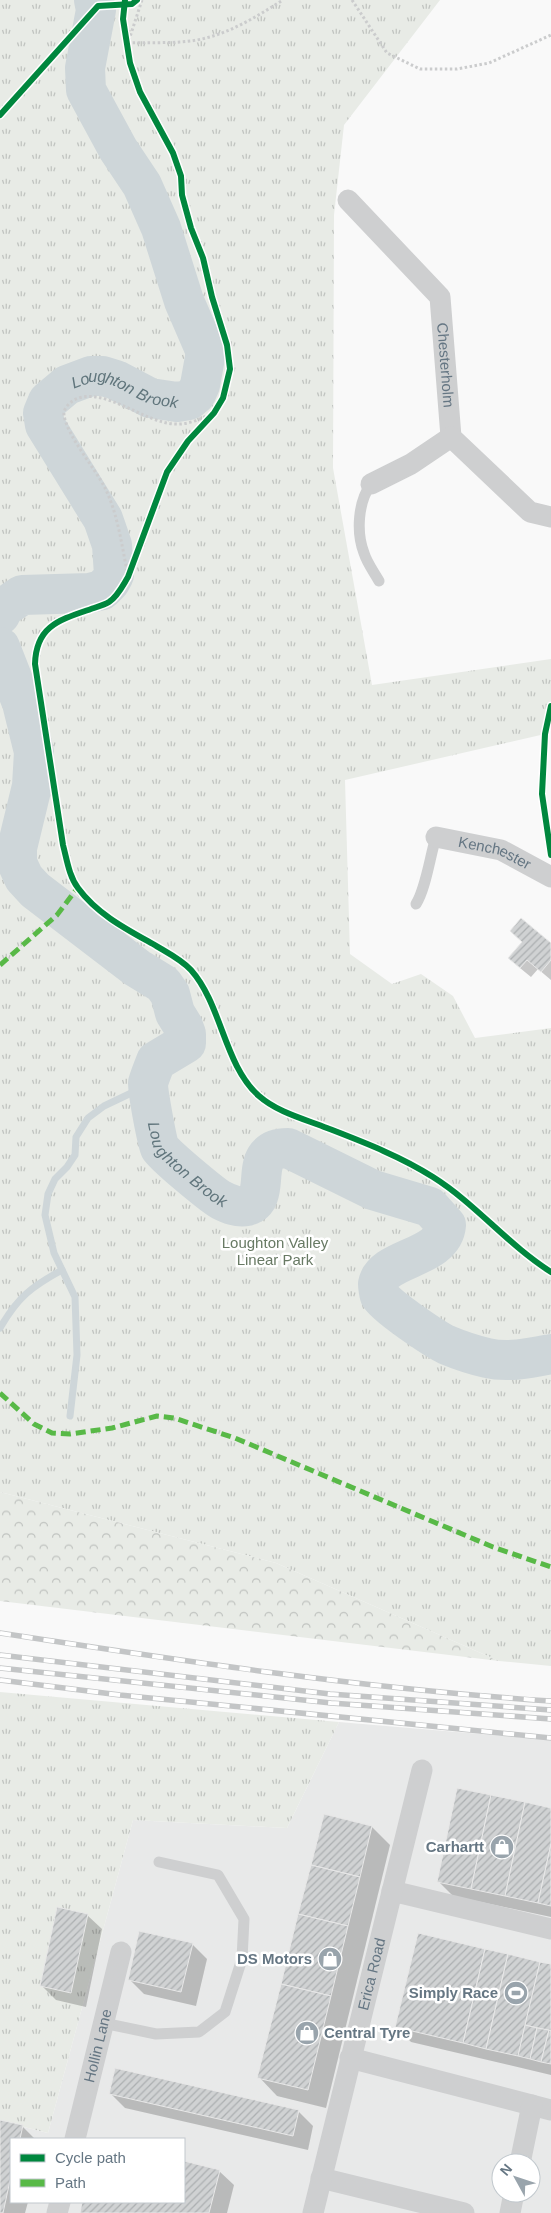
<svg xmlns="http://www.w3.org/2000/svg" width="551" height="2213" viewBox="0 0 551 2213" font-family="Arial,sans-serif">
<defs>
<pattern id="grass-tufts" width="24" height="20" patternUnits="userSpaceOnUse" patternTransform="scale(1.25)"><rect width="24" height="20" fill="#e8ebe6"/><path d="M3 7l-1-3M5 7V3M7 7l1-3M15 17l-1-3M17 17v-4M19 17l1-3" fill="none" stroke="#c0c3c0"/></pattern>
<pattern id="forest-crowns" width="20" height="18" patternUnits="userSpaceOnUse" patternTransform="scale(1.25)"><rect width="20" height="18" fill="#e8ebe6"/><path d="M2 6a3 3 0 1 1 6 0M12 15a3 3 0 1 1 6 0" fill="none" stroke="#c0c3c0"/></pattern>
<pattern id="building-hatch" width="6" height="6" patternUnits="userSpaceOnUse" patternTransform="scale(1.25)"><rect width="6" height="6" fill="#d0d2d3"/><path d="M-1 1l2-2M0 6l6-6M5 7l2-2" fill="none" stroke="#acafb1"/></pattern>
</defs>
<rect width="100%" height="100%" fill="#f9f9f9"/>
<path fill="#e8e9e9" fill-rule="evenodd" d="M339 1722 551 1740V2213H0V2121L48 2133 133 1820 287 1828ZM11 2139H184V2202H11ZM501 2163H531V2193H501Z"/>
<g fill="url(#grass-tufts)">
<path d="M0 0H440L344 125 334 215 333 468 372 685 551 659V706L545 734 345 780 350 954 392 984 421 974 453 996 475 1038 551 1028V1666L499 1661 276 1563 0 1492Z"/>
<path d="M0 1692 339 1722 287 1828 133 1820 48 2133 0 2121Z"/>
</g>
<path fill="url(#forest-crowns)" d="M0 1492 276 1563 499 1661 0 1601Z"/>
<g fill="#0003">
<path d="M523 942 551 945V980L538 969 531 977 520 968Z"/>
<path d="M551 1809V1917L453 1896 438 1881Z"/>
<path d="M372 1827 390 1845 326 2108 277 2096 259 2077Z"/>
<path d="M87 1915 102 1929 86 2007 56 2000 41 1985Z"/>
<path d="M192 1944 207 1959 196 2006 144 1994 129 1979Z"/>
<path d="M551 1966V2075L411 2042 397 2027Z"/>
<path d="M110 2093 298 2111 313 2126 308 2150 125 2108Z"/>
<path d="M0 2121 22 2126 35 2139H11V2202H28L25 2213H0Z"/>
<path d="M184 2162 219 2171 234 2185 227 2213H81L84 2202H184Z"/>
</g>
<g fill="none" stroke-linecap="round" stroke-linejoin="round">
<g stroke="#ced6d9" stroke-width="7">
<path d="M0 1328C18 1297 31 1287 62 1270"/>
<path d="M70 1416 77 1355 75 1297 54 1253 45 1215 48 1194 55 1179 67 1167 75 1155 76 1137 88 1118 104 1106 148 1085"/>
</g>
<g stroke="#ced6d9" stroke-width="40">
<path id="s1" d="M0 615 4 607 22 595 90 593 102 590 110 582 114 575 112 545 103 519 45 425 43 413 48 401 67 385 91 376H103L116 380 150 398 177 402 189 400 196 394 200 385 206 352 184 301 161 228 142 185 118 149 86 90 85 68 96 10 94 0"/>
<path id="s2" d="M0 647 22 703 34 752 32 786 17 848V863L24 878 35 890 137 968 163 984 170 994 175 1013 183 1026 186 1034V1043L156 1061C153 1069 150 1076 148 1083 147 1088 157 1142 160 1148 164 1155 212 1195 221 1200 229 1204 238 1208 247 1206 275 1198 244 1148 288 1148L373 1190 430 1207 446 1225C443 1259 383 1257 378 1284 378 1286 379 1294 380 1296 384 1305 436 1340 447 1345 459 1350 474 1355 487 1358 508 1363 531 1358 551 1354"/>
</g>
</g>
<g fill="url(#building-hatch)" stroke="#e8e8e8">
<path d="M521 918 551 943V960L541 972 527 960 520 968 508 958 522 942 510 931Z"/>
<path d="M457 1788 491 1795 471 1889 437 1882Z"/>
<path d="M491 1795 525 1802 505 1896 471 1889Z"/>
<path d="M525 1802 551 1808V1844L538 1903 505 1896Z"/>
<path d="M324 1814 372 1826 360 1877 311 1865Z"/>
<path d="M551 1844V1906L538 1903Z"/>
<path d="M311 1865 360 1877 348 1926 298 1914Z"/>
<path d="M57 1907 88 1914 71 1993 40 1986Z"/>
<path d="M298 1914 348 1926 331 1996 281 1984Z"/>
<path d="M139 1931 193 1943 181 1992 128 1980Z"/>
<path d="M418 1933 485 1949 463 2043 395 2027Z"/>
<path d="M485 1949 508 1954 486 2049 463 2043Z"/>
<path d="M508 1954 540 1962 518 2056 486 2049Z"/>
<path d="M540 1962 551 1964V2031L525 2025Z"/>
<path d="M281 1984 331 1996 308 2090 257 2078Z"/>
<path d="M525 2025 537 2028 530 2059 518 2056Z"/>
<path d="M537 2028 549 2030 541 2062 530 2059Z"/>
<path d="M549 2030 551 2031V2064L541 2062Z"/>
<path d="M115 2068 299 2110 293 2136 109 2094Z"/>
<path d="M0 2120 23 2125 20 2139H11V2176L3 2213H0Z"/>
<path d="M184 2161 220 2170 209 2213H80L82 2202H184Z"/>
</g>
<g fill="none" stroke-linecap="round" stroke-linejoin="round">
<g stroke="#cbcccd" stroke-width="3" stroke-dasharray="2.5 2.5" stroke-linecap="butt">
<path d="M125 0 123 19 130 63 140 92 173 153 181 176 182 195 191 228 203 258 212 297 227 345 230 369 223 398 214 413 188 441 167 472 128 577C123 585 118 596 109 602 104 605 97 607 91 609 59 620 36 626 35 664L63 845C67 860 69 876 78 888 97 914 126 929 153 944 166 952 181 959 191 970 222 1005 224 1065 259 1096 277 1112 304 1119 327 1128 363 1142 400 1156 433 1177 476 1204 508 1245 551 1272"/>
<path d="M142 0 128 43C150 42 174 44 197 40 229 34 256 17 283 0"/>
<path d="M352 0 387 53 420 69H457L489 63 551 35"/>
<path d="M128 576C122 547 118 514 105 488 95 468 67 436 64 415 63 409 69 403 74 400 103 385 144 423 175 424 188 425 200 419 211 414"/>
</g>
<g stroke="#cecfd0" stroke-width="11">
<path d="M371 484C358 502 356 532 364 553 367 563 374 572 379 581"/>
<path d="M416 904C426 888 430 856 436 837"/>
<path d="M103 2023 156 2034 199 2032 225 2012 242 1959 244 1919 218 1875 159 1862"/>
</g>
<g stroke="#cecfd0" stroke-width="21">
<path id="s3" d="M348 200 440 297 451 437 530 512 551 517"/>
<path d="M371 484 411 464 451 437"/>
<path id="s4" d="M436 837 501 850 551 877"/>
<path d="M392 1891 551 1929"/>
<path d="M350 2058 551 2110"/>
<path id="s5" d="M75 2139 121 1952"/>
<path d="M520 2163 532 2105"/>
<path d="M321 2178 464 2213"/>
<path d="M57 2213 60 2202"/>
<path id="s6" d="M313 2213 422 1770"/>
<path d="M510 2213 514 2193"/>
</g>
<g stroke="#c3c5c6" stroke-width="5.5">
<g id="rail">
<path d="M0 1633C183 1661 367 1689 551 1701"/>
<path d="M0 1655 330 1694 551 1710"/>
<path d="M0 1668 331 1703 551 1719"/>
<path d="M0 1680 120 1695 551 1738"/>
</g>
</g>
<use href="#rail" stroke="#fff" stroke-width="4" stroke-dasharray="11" stroke-linecap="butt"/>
<g stroke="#58b947" stroke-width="5" stroke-dasharray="10 5" stroke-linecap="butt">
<path d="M0 965 57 915 78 887"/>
<path d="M0 1393 34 1424 52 1433 70 1434 112 1428 157 1416 174 1418 189 1423 235 1438 493 1547 551 1567"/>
</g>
<g stroke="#fff" stroke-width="9">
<g id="cycleway">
<path d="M125 0 123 19 130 63 140 92 173 153 181 176 182 195 191 228 203 258 212 297 227 345 230 369 223 398 214 413 188 441 167 472 128 577C123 585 118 596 109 602 104 605 97 607 91 609 59 620 36 626 35 664L63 845C67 860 69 876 78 888 97 914 126 929 153 944 166 952 181 959 191 970 222 1005 224 1065 259 1096 277 1112 304 1119 327 1128 363 1142 400 1156 433 1177 476 1204 508 1245 551 1272"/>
<path d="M0 115 98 6 132 4 137 0"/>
<path d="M551 706 545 734 542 794 551 855"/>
</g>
</g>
<use href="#cycleway" stroke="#00873e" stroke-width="6"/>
</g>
<defs>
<g id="shop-disc" transform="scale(1.25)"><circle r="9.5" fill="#99a4ac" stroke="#fff"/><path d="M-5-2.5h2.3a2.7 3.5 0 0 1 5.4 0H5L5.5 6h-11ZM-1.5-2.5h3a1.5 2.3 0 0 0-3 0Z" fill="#fff"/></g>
<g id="stadium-disc" transform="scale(1.25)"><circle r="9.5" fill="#99a4ac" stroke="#fff"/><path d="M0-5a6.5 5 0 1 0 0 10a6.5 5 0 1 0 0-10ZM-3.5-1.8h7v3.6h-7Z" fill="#fff"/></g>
</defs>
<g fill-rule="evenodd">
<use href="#shop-disc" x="502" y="1847"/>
<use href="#shop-disc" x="330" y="1959"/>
<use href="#stadium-disc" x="516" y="1993"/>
<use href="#shop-disc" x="307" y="2033"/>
</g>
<g text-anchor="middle" stroke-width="5" stroke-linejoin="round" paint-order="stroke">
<g font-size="15" fill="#657683" stroke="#fff">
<text dy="5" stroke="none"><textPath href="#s3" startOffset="202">Chesterholm</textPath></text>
<text dy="5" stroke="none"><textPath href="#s4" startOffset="61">Kenchester</textPath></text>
<text dy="5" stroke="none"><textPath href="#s6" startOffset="246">Erica Road</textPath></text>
<text dy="5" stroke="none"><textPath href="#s5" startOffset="96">Hollin Lane</textPath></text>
</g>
<g font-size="15" fill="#687a64" stroke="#fff">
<text x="275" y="1248">Loughton Valley<tspan x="275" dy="17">Linear Park</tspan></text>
</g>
<g font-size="15" font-weight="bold" fill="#657683" stroke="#fff" text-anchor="end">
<text x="484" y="1852">Carhartt</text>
<text x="312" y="1964">DS Motors</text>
<text x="498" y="1998">Simply Race</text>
<text x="324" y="2038" text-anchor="start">Central Tyre</text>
</g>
<g font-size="16" font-style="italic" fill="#60757c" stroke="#fff">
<text dy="6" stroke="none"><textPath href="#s1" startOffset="410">Loughton Brook</textPath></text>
<text dy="6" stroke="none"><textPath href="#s2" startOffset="634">Loughton Brook</textPath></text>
</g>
</g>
<rect x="10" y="2138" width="175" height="65" fill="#ffffff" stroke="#c1c8cd"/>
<rect x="20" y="2154" width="25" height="8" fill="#00873e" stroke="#c1c8cd"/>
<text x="55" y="2163" font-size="15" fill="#657683">Cycle path</text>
<rect x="20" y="2179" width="25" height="8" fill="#58b947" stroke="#c1c8cd"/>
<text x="55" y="2188" font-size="15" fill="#657683">Path</text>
<g transform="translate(516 2178) rotate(310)"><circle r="24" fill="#ffffff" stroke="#c1c8cd"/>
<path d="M0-4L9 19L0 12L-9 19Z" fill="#99a4ac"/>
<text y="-8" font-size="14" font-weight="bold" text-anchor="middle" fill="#657683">N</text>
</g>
</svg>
